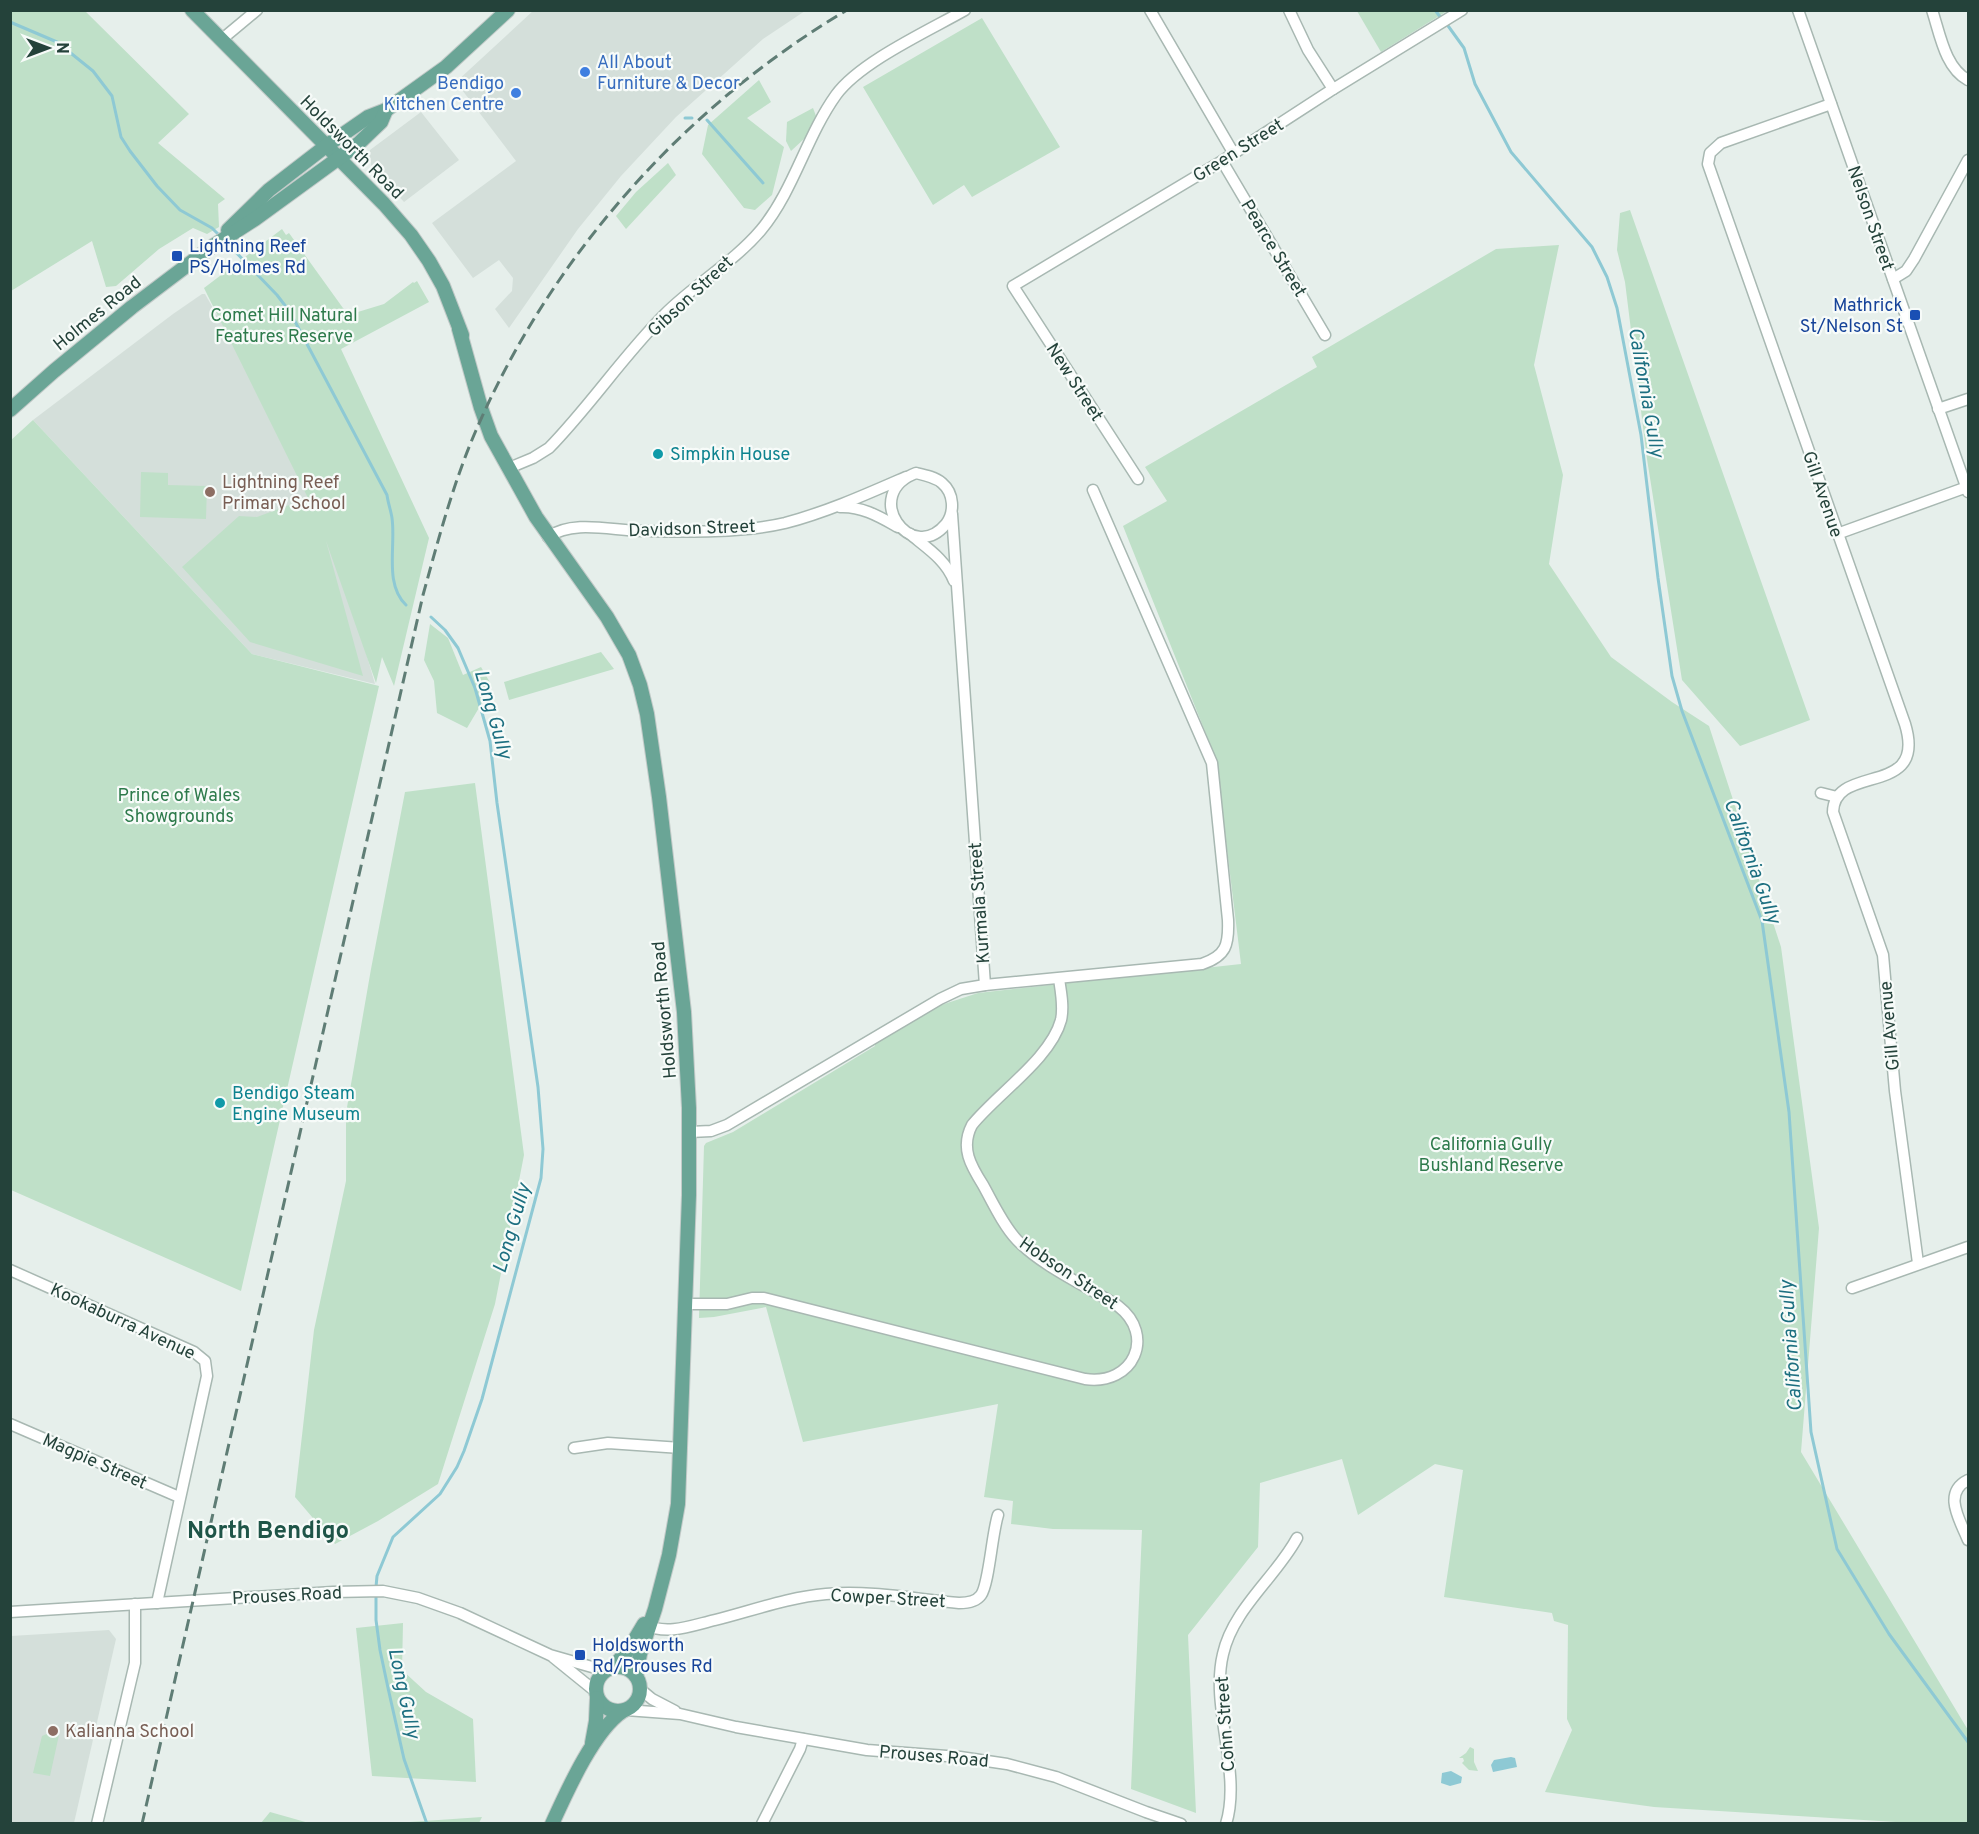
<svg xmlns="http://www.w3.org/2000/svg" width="1979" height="1834" viewBox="0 0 1979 1834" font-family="Overpass,sans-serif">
<rect width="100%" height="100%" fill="#e6efeb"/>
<g fill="#d4dfda">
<path d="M534 10 805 11 763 39 676 117 621 176 578 229 509 328 495 309 512 291 513 278 499 260 473 278 432 223 516 161 456 82Z"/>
<path d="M421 112 459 160 404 202 371 165V161H369L370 150Z"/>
<path d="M202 294H205L322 500 375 684 252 654 33 420 173 314Z"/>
<path d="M109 1630 116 1639 74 1823 11 1824V1636Z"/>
</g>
<g fill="#bfe0c8">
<path d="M66 11H85L189 114 158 143 225 199 218 204 219 227 207 234 193 228 159 249 116 286 106 287 92 241 11 291V11Z"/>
<path d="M1357 11H1447L1381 52Z"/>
<path d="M982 18 1060 147 972 197 964 185 933 205 863 87Z"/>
<path d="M759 80 771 102 747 118 784 147 772 195 755 210 744 208 702 154 708 125Z"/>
<path d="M813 108 816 116 805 138 791 151 786 141 787 122Z"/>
<path d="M668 163 676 175 626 229 616 216 636 192Z"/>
<path d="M1630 210 1810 720 1740 746 1682 680 1647 459 1625 282 1617 250 1620 213Z"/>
<path d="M282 229 286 235 289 233 348 315 384 304 413 282 414 283 417 281 429 302 341 349 429 538 394 686 382 657 376 683 326 541 363 676 250 642 182 567 239 516 257 517 308 498 204 288Z"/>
<path d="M1559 245 1534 365 1563 475 1549 564 1611 657 1672 702 1709 726 1781 947 1819 1228 1801 1452 1968 1730V1823H1912L1654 1807 1545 1792 1572 1730 1567 1719 1568 1625 1554 1621 1552 1613 1444 1597 1463 1470 1435 1464 1358 1515 1342 1459 1260 1483 1258 1547 1188 1635 1196 1813 1131 1789 1142 1530 1053 1529 1011 1524 1013 1501 984 1497 998 1404 803 1442 766 1307 714 1317 699 1318 704 1146 706 1143 733 1132 875 1046 874 1043 941 1005 978 993 1241 964 1216 759 1123 526 1167 501 1145 467 1317 367 1312 357 1496 249Z"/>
<path d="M33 420 252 654 379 686 241 1291 11 1190 10 441Z"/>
<path d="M141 472 168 473V485L207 486 206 519 140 517Z"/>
<path d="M430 624 448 638 463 675 481 667 492 686 467 728 437 713 434 681 424 660Z"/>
<path d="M601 652 614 669 509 700 504 682Z"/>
<path d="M475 783 524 1155 495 1304 438 1484 378 1521 335 1544 295 1497 314 1330 346 1181V1113L371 969 405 792Z"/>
<path d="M403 1623 402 1670 426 1692 473 1719 476 1782 372 1776 356 1628Z"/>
<path d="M49 1733 59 1735 50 1776 33 1773 42 1736Z"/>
<path d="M1470 1747 1474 1749V1762L1478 1771 1469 1770 1462 1763 1464 1761 1463 1758H1459L1466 1753Z"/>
<path d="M270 1812 309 1823H261Z"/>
<path d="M482 1817 479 1823H395Z"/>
</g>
<g fill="#8ec9d4">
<path d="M1511 1757 1515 1758 1517 1767 1493 1772 1491 1765 1494 1760Z"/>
<path d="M1451 1771 1462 1777 1461 1783 1450 1786 1441 1783 1442 1773Z"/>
</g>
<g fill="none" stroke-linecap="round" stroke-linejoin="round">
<g stroke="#8ec9d4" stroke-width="3">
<path d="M1435 10 1441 18"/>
<path d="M10 22 57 42 93 71 112 96 121 137 130 151 157 186 180 210 212 228 220 236"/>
<path d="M1446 23 1464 48 1475 84 1511 152 1592 247 1607 277 1617 308 1641 435 1658 578 1672 676 1682 711 1762 921 1789 1112 1811 1432 1837 1549 1889 1634 1968 1742"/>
<path d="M685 118H692"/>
<path d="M707 120 763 183"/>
<path d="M227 243 277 295 290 312 387 495C388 503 391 511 392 518 396 546 384 584 406 605"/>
<path d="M376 1587 377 1576 393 1537 440 1494 457 1467 464 1451 482 1399 541 1178 543 1149 538 1087 497 803 490 741 475 688 458 648 445 630 431 617"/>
<path d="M376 1594V1620L380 1650 388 1688 404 1759 427 1824"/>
</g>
<g stroke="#a8b8b2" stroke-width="13">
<g id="minor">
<path d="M1150 10 1234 154"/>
<path d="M1289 10 1308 50 1333 89"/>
<path d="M1798 10 1968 492"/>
<path d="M1932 10C1940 34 1945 68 1968 80"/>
<path d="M221 40 257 10"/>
<path d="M1831 104 1721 143 1710 153 1708 164 1905 724C1928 799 1834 762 1833 812L1883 955 1895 1091 1918 1263"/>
<path d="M1222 161 1325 335"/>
<path d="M1893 279 1906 271 1914 259 1968 160"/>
<path d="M1938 409 1968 399"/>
<path d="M509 468 533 458 549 448C590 406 623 356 665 314 695 284 734 262 761 230 794 190 806 137 836 95 860 62 928 31 965 10"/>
<path d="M916 473C925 475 935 477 942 483 954 493 955 512 946 524 911 566 860 494 916 473Z"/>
<path d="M1138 479 1013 286 1222 161 1330 91 1462 10"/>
<path d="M840 507C862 506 880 517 898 527"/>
<path d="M952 514 985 985"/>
<path d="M910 534C927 548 946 560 954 581"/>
<path d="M1837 534 1967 487"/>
<path d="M548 537C574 519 613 531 643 531 687 532 743 533 785 523 827 512 867 494 906 477"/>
<path d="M1821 793 1837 797"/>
<path d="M690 1132 711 1131 727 1125 940 999 961 989 985 985 1202 964C1226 956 1229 945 1228 920L1212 763 1093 490"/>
<path d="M10 1270 194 1352 205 1361 207 1376 157 1603"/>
<path d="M1852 1288 1968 1247"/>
<path d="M685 1304H727L752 1298H764L1085 1379C1134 1386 1156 1335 1118 1306 1087 1286 1043 1267 1017 1240 1003 1225 993 1203 983 1185 971 1166 960 1148 972 1125 997 1094 1051 1058 1061 1020 1064 1007 1061 992 1059 979"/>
<path d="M10 1424 179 1497"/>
<path d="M574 1448 608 1443 681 1448"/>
<path d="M1968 1480C1942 1493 1960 1520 1968 1540"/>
<path d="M10 1612 333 1592 383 1591 418 1598 460 1613 550 1655 592 1667 608 1668"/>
<path d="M644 1625C669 1635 690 1626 715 1620 751 1611 789 1597 826 1594 869 1590 916 1599 959 1603 966 1603 976 1602 981 1595 989 1584 992 1533 998 1515"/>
<path d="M553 1657 595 1691"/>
<path d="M640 1689 652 1699 675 1711"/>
<path d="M626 1710 680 1714 736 1727 867 1750 960 1757 1007 1764 1056 1777 1146 1812 1181 1824"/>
<path d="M97 1824 135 1663V1604"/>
<path d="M762 1824 800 1749 803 1739"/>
<path d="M1226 1824C1242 1772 1210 1707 1223 1654 1233 1609 1276 1577 1297 1538"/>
</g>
</g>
<g stroke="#c2cac8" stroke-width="16">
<g id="major">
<path d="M192 10 384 204 411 235 429 261 443 286 462 335"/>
<path d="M228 230 269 190 326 146 368 117 386 110 446 67 508 10"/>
<path d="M459 329 481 408 491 436 536 517 607 617 629 655 640 685 647 714 659 797 684 1012 689 1108V1195L678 1504 669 1555 655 1609 640 1654 636 1676"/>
<path d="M10 410 54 371 132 307 210 248 255 219 358 144 381 122 386 110"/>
<path d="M614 1666 629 1649 644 1624"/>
<circle cx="618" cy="1689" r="22"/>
<path d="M592 1743 596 1721 597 1698"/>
<path d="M552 1824C567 1791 594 1730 623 1711"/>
</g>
</g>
<use href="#minor" stroke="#fff" stroke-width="10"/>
<use href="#major" stroke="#6aa596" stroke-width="14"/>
<path stroke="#5f7d75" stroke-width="3" stroke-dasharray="12 6" stroke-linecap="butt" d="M142 1824 423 595C438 541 452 487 474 435 549 259 682 108 847 10"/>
</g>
<g fill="#3f7fe0" stroke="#f7fbf9" stroke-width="2">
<circle cx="585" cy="72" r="6"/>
<circle cx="516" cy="93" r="6"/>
</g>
<g fill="#1a4fb4" stroke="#f7fbf9" stroke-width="2">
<rect x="171" y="250" width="12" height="12" rx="3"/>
<rect x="1909" y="309" width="12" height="12" rx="3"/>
<rect x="574" y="1649" width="12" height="12" rx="3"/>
</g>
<g fill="#0f9aa8" stroke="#f7fbf9" stroke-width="2">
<circle cx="658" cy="454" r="6"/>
<circle cx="220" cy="1103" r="6"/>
</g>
<g fill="#8d6e63" stroke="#f7fbf9" stroke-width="2">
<circle cx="210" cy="492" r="6"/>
<circle cx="53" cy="1731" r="6"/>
</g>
<g text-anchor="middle" stroke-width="4.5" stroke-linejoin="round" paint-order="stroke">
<g font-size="18" fill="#366cbe" stroke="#f7fbf9" text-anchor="start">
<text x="597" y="68">All About<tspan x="597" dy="21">Furniture &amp; Decor</tspan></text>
<text x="504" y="89" text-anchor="end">Bendigo<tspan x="504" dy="21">Kitchen Centre</tspan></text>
</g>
<g font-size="18" fill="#24423a" stroke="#f7fbf9">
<text transform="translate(352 147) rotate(45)" y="6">Holdsworth Road</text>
<text transform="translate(1238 150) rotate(-32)" y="6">Green Street</text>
<text transform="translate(1871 218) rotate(71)" y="6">Nelson Street</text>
<text transform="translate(1274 248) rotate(59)" y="6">Pearce Street</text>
<text transform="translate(690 296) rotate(-43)" y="6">Gibson Street</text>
<text transform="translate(97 313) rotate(-39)" y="6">Holmes Road</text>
<text transform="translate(1075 382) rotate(57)" y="6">New Street</text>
<text transform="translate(1823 494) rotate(71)" y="6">Gill Avenue</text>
<text transform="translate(692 528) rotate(-2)" y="6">Davidson Street</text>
<text transform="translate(979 903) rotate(-94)" y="6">Kurmala Street</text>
<text transform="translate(664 1010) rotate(-95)" y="6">Holdsworth Road</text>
<text transform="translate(1889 1026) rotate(-95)" y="6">Gill Avenue</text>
<text transform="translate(1069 1273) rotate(34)" y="6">Hobson Street</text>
<text transform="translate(123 1321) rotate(25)" y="6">Kookaburra Avenue</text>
<text transform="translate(95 1461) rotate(24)" y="6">Magpie Street</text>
<text transform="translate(287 1595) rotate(-3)" y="6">Prouses Road</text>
<text transform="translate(888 1598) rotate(3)" y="6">Cowper Street</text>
<text transform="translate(1225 1724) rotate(-94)" y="6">Cohn Street</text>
<text transform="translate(934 1756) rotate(5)" y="6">Prouses Road</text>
</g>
<g font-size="18" fill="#164399" stroke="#f7fbf9" text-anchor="start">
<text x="189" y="252">Lightning Reef<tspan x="189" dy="21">PS/Holmes Rd</tspan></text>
<text x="1903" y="311" text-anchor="end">Mathrick<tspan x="1903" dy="21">St/Nelson St</tspan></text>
<text x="592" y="1651">Holdsworth<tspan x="592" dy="21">Rd/Prouses Rd</tspan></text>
</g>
<g font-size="18" fill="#2d7a4b" stroke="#f7fbf9">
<text x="284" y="321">Comet Hill Natural<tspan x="284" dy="21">Features Reserve</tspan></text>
<text x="179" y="801">Prince of Wales<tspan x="179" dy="21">Showgrounds</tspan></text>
<text x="1491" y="1150">California Gully<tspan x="1491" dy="21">Bushland Reserve</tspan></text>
</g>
<g font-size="18" fill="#0d838f" stroke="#f7fbf9" text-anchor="start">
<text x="670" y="460">Simpkin House</text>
<text x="232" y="1099">Bendigo Steam<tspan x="232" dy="21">Engine Museum</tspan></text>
</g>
<g font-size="18" fill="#785e54" stroke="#f7fbf9" text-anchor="start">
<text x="222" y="488">Lightning Reef<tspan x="222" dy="21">Primary School</tspan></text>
<text x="65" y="1737">Kalianna School</text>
</g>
<g font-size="20" font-style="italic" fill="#1c6f80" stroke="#f7fbf9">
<text transform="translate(1647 392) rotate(80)" y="7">California Gully</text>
<text transform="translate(494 714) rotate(74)" y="7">Long Gully</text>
<text transform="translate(1753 861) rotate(70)" y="7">California Gully</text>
<text transform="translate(511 1228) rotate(-74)" y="7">Long Gully</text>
<text transform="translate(1790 1346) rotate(-94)" y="7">California Gully</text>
<text transform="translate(405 1693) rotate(78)" y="7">Long Gully</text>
</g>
<g font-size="24" font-weight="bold" fill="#1f5548" stroke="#f7fbf9">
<text x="268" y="1538">North Bendigo</text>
</g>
</g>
<rect width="1979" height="1834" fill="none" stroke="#24423a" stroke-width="24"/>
<g transform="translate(48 48) rotate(90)" stroke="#f7fbf9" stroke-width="4.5" paint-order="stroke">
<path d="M0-4.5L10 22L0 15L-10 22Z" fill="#24423a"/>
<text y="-9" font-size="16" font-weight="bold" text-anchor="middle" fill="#24423a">N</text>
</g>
</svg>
